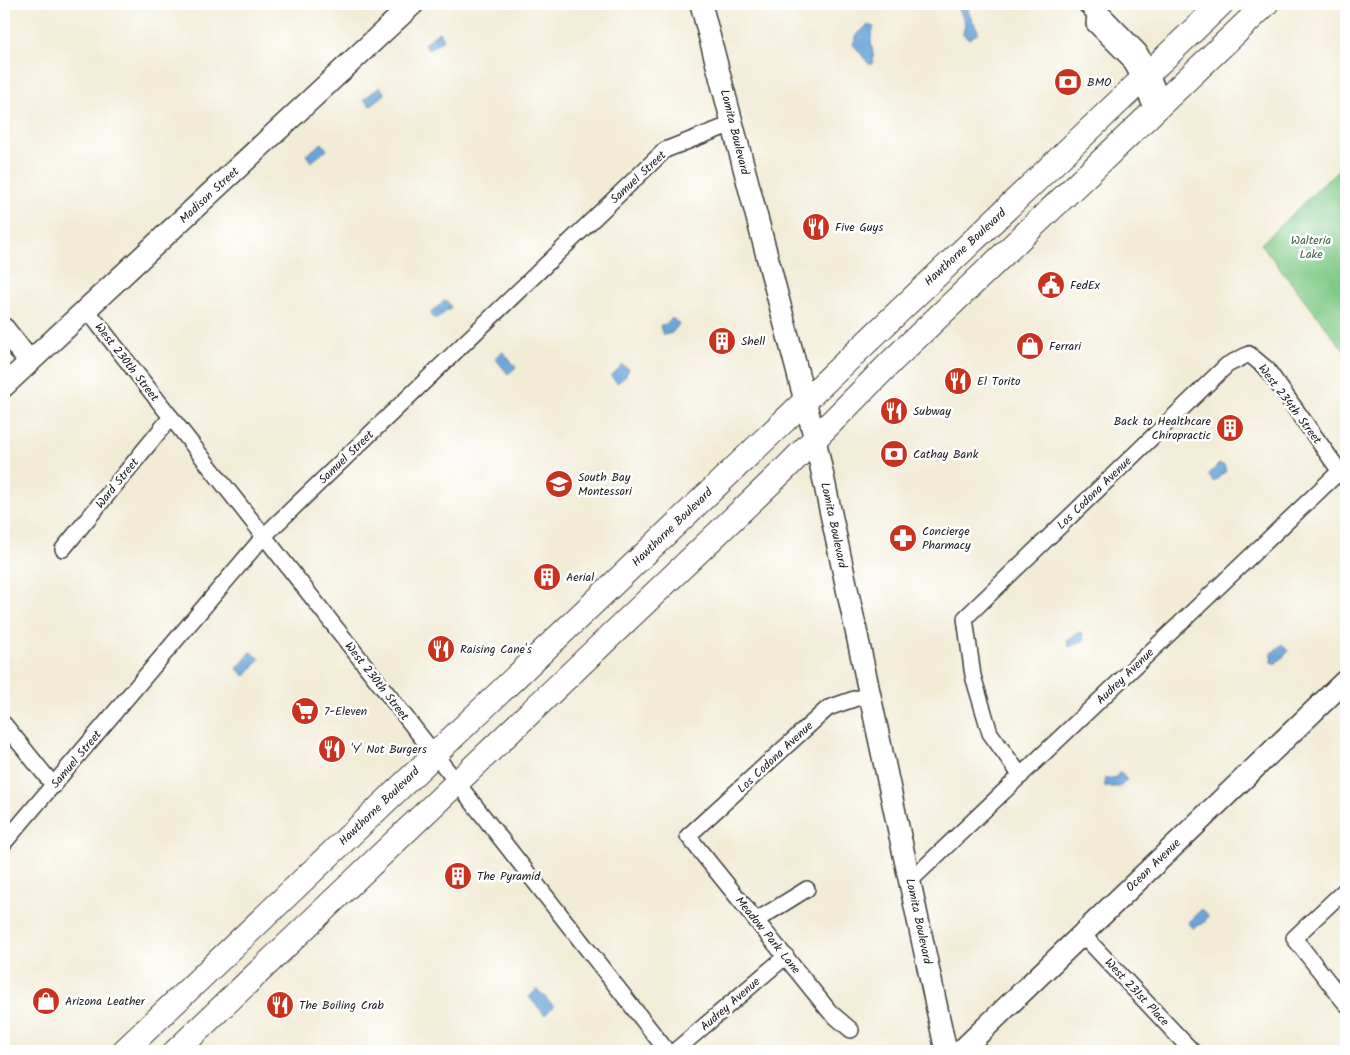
<svg xmlns="http://www.w3.org/2000/svg" width="1350" height="1055" viewBox="0 0 1350 1055" font-family="Kalam,sans-serif">
<rect width="100%" height="100%" fill="#fff"/>
<filter id="ink" filterUnits="userSpaceOnUse"><feTurbulence type="fractalNoise" baseFrequency=".02" numOctaves="2"/><feDisplacementMap in="SourceGraphic" scale="10" xChannelSelector="R" yChannelSelector="G"/><feConvolveMatrix kernelMatrix="1 2 1 2 8 2 1 2 1" color-interpolation-filters="sRGB"/></filter>
<filter id="wash" filterUnits="userSpaceOnUse"><feTurbulence type="fractalNoise" baseFrequency=".0096" numOctaves="4" result="noise"/><feDisplacementMap in="SourceGraphic" scale="20" xChannelSelector="R" yChannelSelector="G"/><feGaussianBlur stdDeviation="1.12" result="paint"/><feColorMatrix in="noise" values="0 0 0 0 0 0 0 0 0 0 0 0 0 0 0 0 0 1.4 0 .05"/><feComposite in="paint" operator="in"/></filter>
<g filter="url(#wash)">
<rect width="100%" height="100%" fill="#f2ecd7"/>
<path fill="#80ca87" stroke="#4e7352" d="M1346 162V353L1261 244Z"/>
<g fill="#69a6db" stroke="#42617c">
<path d="M957 4 967 5 970 16 978 30 977 34 969 39 963 34 965 23Z"/>
<path d="M868 25 874 27C866 45 877 52 872 64H869L853 44 857 35Z"/>
<path d="M439 32 444 39 428 50 424 44Z"/>
<path d="M380 87 385 94 370 106 364 99Z"/>
<path d="M322 143 327 150 311 162 306 155Z"/>
<path d="M446 300 451 307 436 320 430 313Z"/>
<path d="M672 318 679 324 672 333 663 335 660 326 666 324Z"/>
<path d="M503 352 516 367 508 374 495 358Z"/>
<path d="M622 365 629 369 625 377 617 383 611 376Z"/>
<path d="M1219 464 1224 465 1226 471 1214 482 1208 475Z"/>
<path d="M1077 633H1082L1084 640 1069 647 1067 641Z"/>
<path d="M1282 644 1289 651 1275 664 1270 661 1273 658 1270 655Z"/>
<path d="M251 652 260 659 245 676 237 669Z"/>
<path d="M1120 772 1127 780 1120 787H1105V778H1115Z"/>
<path d="M1202 909 1208 916 1204 923 1193 928 1188 922Z"/>
<path d="M537 989 554 1006 545 1015 529 997Z"/>
</g>
</g>
<g filter="url(#ink)">
<g fill="none" stroke-linecap="round" stroke-linejoin="round">
<g stroke="#3c3b38" stroke-width="18">
<g id="street">
<path d="M1085 4 1095 14 1104 15 1139 51 1150 71 1163 103"/>
<path d="M1095 14 1094 24 1129 59 1141 80 1153 112"/>
<path d="M87 310 667 1051"/>
<path d="M63 549 171 417"/>
<path d="M4 724 54 786"/>
<path d="M1021 776 990 733 973 676 965 618 1227 365 1249 354 1267 369 1346 480"/>
<path d="M4 843 264 536 665 150 732 124"/>
<path d="M910 881 1340 471"/>
<path d="M1346 889 1294 938 1346 1004"/>
<path d="M757 920 807 889"/>
<path d="M1082 934 1192 1051"/>
<path d="M851 1030 830 1012 688 836 828 708 857 698 872 699"/>
<path d="M675 1051 786 956"/>
</g>
</g>
<g stroke="#3c3b38" stroke-width="24">
<g id="secondary">
<path d="M701 4 815 439 946 1051"/>
<path d="M4 329 29 361"/>
<path d="M4 386 413 4"/>
<path d="M961 1051 1346 680"/>
</g>
</g>
<g stroke="#3c3b38" stroke-width="26">
<g id="primary">
<path d="M124 1051 1221 4"/>
<path d="M176 1051 785 469 893 360 1266 4"/>
</g>
</g>
<use href="#street" stroke="#fff" stroke-width="15"/>
<use href="#secondary" stroke="#fff" stroke-width="21"/>
<use href="#primary" stroke="#fff" stroke-width="24"/>
</g>
</g>
<defs>
<g id="bank-disc" transform="scale(1.4375)"><circle r="9.5" fill="#c8321e" stroke="#fff"/><path d="M-6-4H6V4H-6ZM0-2.3a2.3 2.3 0 1 0 0 4.6a2.3 2.3 0 1 0 0-4.6Z" fill="#fff"/></g>
<g id="restaurant-disc" transform="scale(1.4375)"><circle r="9.5" fill="#c8321e" stroke="#fff"/><path d="M-5-6h1v4h1v-4h1v4h1v-4h1v5L-1.5 .5V6h-2V.5L-5-1ZM5-6V6H3V1.5H1.5Q1.5-4 5-6Z" fill="#fff"/></g>
<g id="civic-disc" transform="scale(1.4375)"><circle r="9.5" fill="#c8321e" stroke="#fff"/><path d="M-.6-6.5H3V-4.5H.6V-3L4-1V1h2V6H-6V1h2V-1L-.6-3ZM-1.2 2.5V6h2.4V2.5Z" fill="#fff"/></g>
<g id="building-disc" transform="scale(1.4375)"><circle r="9.5" fill="#c8321e" stroke="#fff"/><path d="M-4-6H4V6H1V3H-1V6H-4ZM-2.5-4.3h1.7v1.8h-1.7ZM.8-4.3h1.7v1.8H.8ZM-2.5-1h1.7V.8h-1.7ZM.8-1h1.7V.8H.8Z" fill="#fff"/></g>
<g id="shop-disc" transform="scale(1.4375)"><circle r="9.5" fill="#c8321e" stroke="#fff"/><path d="M-5-2.5h2.3a2.7 3.5 0 0 1 5.4 0H5L5.5 6h-11ZM-1.5-2.5h3a1.5 2.3 0 0 0-3 0Z" fill="#fff"/></g>
<g id="school-disc" transform="scale(1.4375)"><circle r="9.5" fill="#c8321e" stroke="#fff"/><path d="M0-5L7-2L0 1L-7-2ZM-4 1L0 2.5L4 1V4Q0 6-4 4Z" fill="#fff"/></g>
<g id="pharmacy-disc" transform="scale(1.4375)"><circle r="9.5" fill="#c8321e" stroke="#fff"/><path d="M-2-6h4v4h4v4h-4v4h-4v-4h-4v-4h4Z" fill="#fff"/></g>
<g id="supermarket-disc" transform="scale(1.4375)"><circle r="9.5" fill="#c8321e" stroke="#fff"/><path d="M-6-5.5h2.5l.6 2H6L4.5 2H-2.5L-4.4-4H-6ZM-1.5 3.2a1.3 1.3 0 1 0 .1 0ZM3 3.2a1.3 1.3 0 1 0 .1 0Z" fill="#fff"/></g>
</defs>
<g fill-rule="evenodd">
<use href="#bank-disc" x="1068" y="82"/>
<use href="#restaurant-disc" x="816" y="227"/>
<use href="#civic-disc" x="1051" y="285"/>
<use href="#building-disc" x="722" y="341"/>
<use href="#shop-disc" x="1030" y="346"/>
<use href="#restaurant-disc" x="958" y="381"/>
<use href="#restaurant-disc" x="894" y="411"/>
<use href="#building-disc" x="1230" y="428"/>
<use href="#bank-disc" x="894" y="454"/>
<use href="#school-disc" x="559" y="484"/>
<use href="#pharmacy-disc" x="903" y="538"/>
<use href="#building-disc" x="547" y="577"/>
<use href="#restaurant-disc" x="441" y="649"/>
<use href="#supermarket-disc" x="305" y="711"/>
<use href="#restaurant-disc" x="332" y="749"/>
<use href="#building-disc" x="458" y="876"/>
<use href="#shop-disc" x="46" y="1001"/>
<use href="#restaurant-disc" x="280" y="1005"/>
</g>
<g text-anchor="middle" stroke-width="5" stroke-linejoin="round" paint-order="stroke">
<g font-size="12" fill="#1c1c1c" stroke="#fff" text-anchor="start">
<text x="1087" y="86">BMO</text>
<text x="835" y="231">Five Guys</text>
<text x="1070" y="289">FedEx</text>
<text x="741" y="345">Shell</text>
<text x="1049" y="350">Ferrari</text>
<text x="977" y="385">El Torito</text>
<text x="913" y="415">Subway</text>
<text x="1211" y="425" text-anchor="end">Back to Healthcare<tspan x="1211" dy="14">Chiropractic</tspan></text>
<text x="913" y="458">Cathay Bank</text>
<text x="578" y="481">South Bay<tspan x="578" dy="14">Montessori</tspan></text>
<text x="922" y="535">Concierge<tspan x="922" dy="14">Pharmacy</tspan></text>
<text x="566" y="581">Aerial</text>
<text x="460" y="653">Raising Cane's</text>
<text x="324" y="715">7-Eleven</text>
<text x="351" y="753">'Y' Not Burgers</text>
<text x="477" y="880">The Pyramid</text>
<text x="65" y="1005">Arizona Leather</text>
<text x="299" y="1009">The Boiling Crab</text>
</g>
<g font-size="12" fill="#1c1c1c" stroke="#fff">
<text transform="translate(735 132) rotate(76)" y="4">Lomita Boulevard</text>
<text transform="translate(638 177) rotate(-43)" y="4">Samuel Street</text>
<text transform="translate(209 195) rotate(-43)" y="4">Madison Street</text>
<text transform="translate(965 247) rotate(-43)" y="4">Hawthorne Boulevard</text>
<text transform="translate(127 362) rotate(52)" y="4">West 230th Street</text>
<text transform="translate(1290 404) rotate(53)" y="4">West 234th Street</text>
<text transform="translate(346 457) rotate(-44)" y="4">Samuel Street</text>
<text transform="translate(117 483) rotate(-51)" y="4">Ward Street</text>
<text transform="translate(1094 493) rotate(-44)" y="4">Los Codona Avenue</text>
<text transform="translate(834 525) rotate(78)" y="4">Lomita Boulevard</text>
<text transform="translate(672 527) rotate(-44)" y="4">Hawthorne Boulevard</text>
<text transform="translate(1125 676) rotate(-44)" y="4">Audrey Avenue</text>
<text transform="translate(377 681) rotate(52)" y="4">West 230th Street</text>
<text transform="translate(775 757) rotate(-43)" y="4">Los Codona Avenue</text>
<text transform="translate(76 759) rotate(-50)" y="4">Samuel Street</text>
<text transform="translate(379 806) rotate(-44)" y="4">Hawthorne Boulevard</text>
<text transform="translate(1153 865) rotate(-44)" y="4">Ocean Avenue</text>
<text transform="translate(919 921) rotate(78)" y="4">Lomita Boulevard</text>
<text transform="translate(768 935) rotate(51)" y="4">Meadow Park Lane</text>
<text transform="translate(1137 992) rotate(47)" y="4">West 231st Place</text>
<text transform="translate(730 1004) rotate(-41)" y="4">Audrey Avenue</text>
</g>
<g font-size="12" fill="#446247" stroke="#fff">
<text x="1311" y="244">Walteria<tspan x="1311" dy="14">Lake</tspan></text>
</g>
</g>
<rect width="1350" height="1055" fill="none" stroke="#fff" stroke-width="20"/>
</svg>
